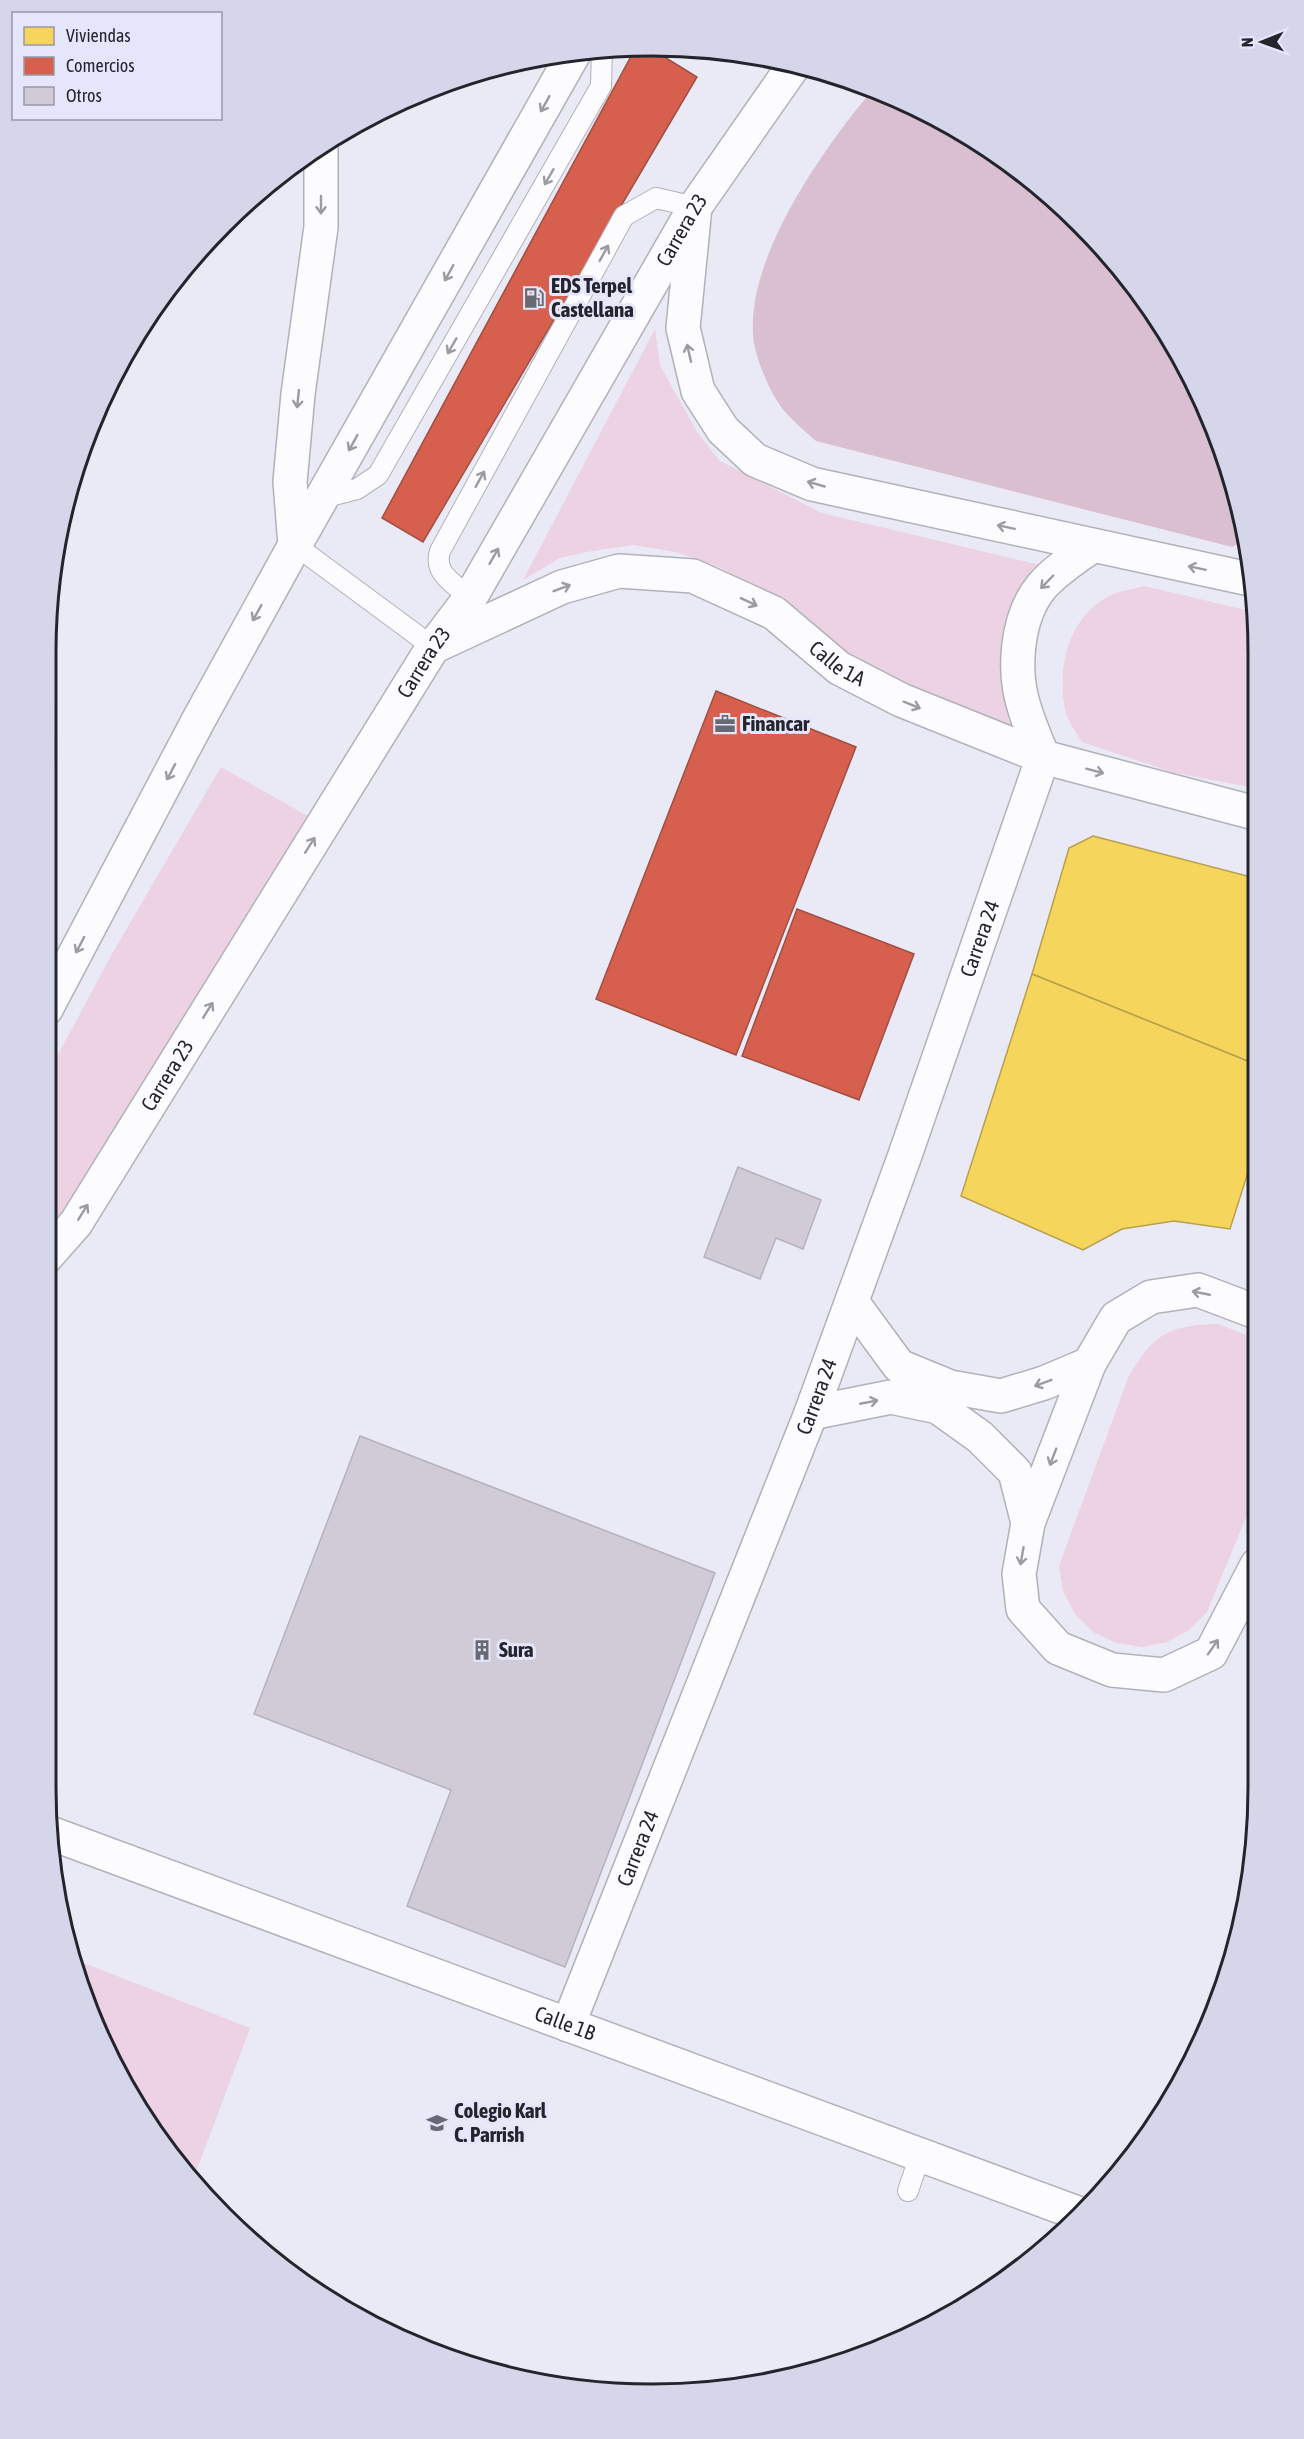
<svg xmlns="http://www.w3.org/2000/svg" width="1304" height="2439" viewBox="0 0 1304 2439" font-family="'Asap Condensed',sans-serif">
<rect width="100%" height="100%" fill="#eaeaf7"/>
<g fill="#ecd2e2">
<path d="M655 329 660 365 697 432 720 461 822 513 1048 567 1027 590 1022 731 994 725 860 664 795 608 719 567 676 552 634 545 592 551 560 558 523 580Z"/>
<path d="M1145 586 1254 612 1255 788 1175 773 1082 742C1076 732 1067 720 1065 709 1057 667 1068 618 1109 596 1119 591 1133 589 1145 586Z"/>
<path d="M221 767 313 819 62 1215 46 1234V1077L112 954Z"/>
<path d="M1218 1324 1244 1334 1256 1343 1257 1491 1207 1612 1189 1630 1167 1642 1142 1647 1116 1643 1093 1632 1075 1614 1063 1591 1059 1566 1128 1378C1152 1335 1168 1325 1218 1324Z"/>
<path d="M71 1958 250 2028 193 2180 171 2157 126 2090 77 1982Z"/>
</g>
<path fill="#d9bfcf" d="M873 89 955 126 1052 196 1157 314 1227 457 1246 540 1232 547 816 441C806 432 795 423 786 413 771 397 754 356 753 334 748 254 824 148 873 89Z"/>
<g fill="#f6d55c" stroke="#b7a04e" stroke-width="1.5">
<path d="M1093 836 1255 878V1064L1032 974 1069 848Z"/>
<path d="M1032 974 1255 1064 1256 1147 1230 1229 1174 1221 1122 1229 1083 1250 961 1196Z"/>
</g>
<g fill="#d6604d" stroke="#a14e43" stroke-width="1.5">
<path d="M636 47 650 48 697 77 423 542 382 518Z"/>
<path d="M716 691 856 747 736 1055 596 999Z"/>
<path d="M797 909 914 954 859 1100 742 1056Z"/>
</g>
<g fill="#d1cbd8" stroke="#b5b2bc" stroke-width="1.5">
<path d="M738 1167 821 1200 803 1249 776 1238 760 1279 704 1257Z"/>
<path d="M360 1436 715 1573 565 1967 407 1906 451 1790 254 1714Z"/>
</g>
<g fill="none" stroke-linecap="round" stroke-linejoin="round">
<g stroke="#b1b1ba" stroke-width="22">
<g id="lane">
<path d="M322 498 357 489 378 475 601 86 602 48"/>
<path d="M295 545 433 647"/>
<path d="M470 598C454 583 433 574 440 551L624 216 656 198 695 207"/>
<path d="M908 2191 920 2155"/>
</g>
</g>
<g stroke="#b1b1ba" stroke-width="36">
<g id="street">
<path d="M695 207 683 328 698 391 723 430 755 460 812 484 1254 580"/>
<path id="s1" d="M433 647 562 587 619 571 693 576 774 613 839 668 901 700 1043 757 1255 813"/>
<path d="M852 1302 899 1366 950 1387 1001 1396 1044 1383 1089 1364 1116 1318 1151 1297 1198 1290 1256 1312"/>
<path d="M811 1413 891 1397 938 1407 980 1437 1015 1472 1028 1523 1019 1574 1023 1609 1058 1648 1112 1670 1164 1675 1211 1653 1257 1565"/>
<path d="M1028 1523 1089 1364"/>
<path id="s2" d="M50 1833 1080 2214"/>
<path id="s3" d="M568 2025 811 1413 904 1158 1043 757C1037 742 1030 726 1025 710 1012 672 1016 617 1042 586 1056 570 1075 558 1092 546"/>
</g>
</g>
<g stroke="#b1b1ba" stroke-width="36">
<g id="secondary">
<path d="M46 1009 198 721 295 545 574 53"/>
<path id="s4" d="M46 1257 76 1223 433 647 470 598 695 207 794 65"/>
</g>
</g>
<g stroke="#b1b1ba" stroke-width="36">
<g id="highway">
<path d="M793 67 795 65"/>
<path d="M295 545 290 482 298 394 321 227V147"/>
</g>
</g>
<use href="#lane" stroke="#fcfcfe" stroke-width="20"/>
<use href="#street" stroke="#fcfcfe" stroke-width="33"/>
<use href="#secondary" stroke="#fcfcfe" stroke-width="33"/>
<use href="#highway" stroke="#fcfcfe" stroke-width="33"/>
</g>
<defs><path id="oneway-shaft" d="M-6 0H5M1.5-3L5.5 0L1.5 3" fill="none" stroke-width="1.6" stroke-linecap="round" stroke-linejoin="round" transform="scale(1.5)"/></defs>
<g stroke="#9b9ba0">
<use href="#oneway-shaft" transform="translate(545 104) rotate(119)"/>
<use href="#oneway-shaft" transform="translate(549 177) rotate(120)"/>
<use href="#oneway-shaft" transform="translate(321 205) rotate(90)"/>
<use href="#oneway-shaft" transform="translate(604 253) rotate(-61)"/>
<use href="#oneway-shaft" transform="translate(449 273) rotate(119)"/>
<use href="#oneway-shaft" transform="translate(452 346) rotate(120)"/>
<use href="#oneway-shaft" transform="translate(689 353) rotate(-103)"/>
<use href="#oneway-shaft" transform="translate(298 399) rotate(96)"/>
<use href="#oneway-shaft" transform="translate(353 443) rotate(119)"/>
<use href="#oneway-shaft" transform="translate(480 479) rotate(-61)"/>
<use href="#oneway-shaft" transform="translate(816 484) rotate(-164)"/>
<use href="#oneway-shaft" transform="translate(1006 527) rotate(-168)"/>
<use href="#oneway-shaft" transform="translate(494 556) rotate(-60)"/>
<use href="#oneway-shaft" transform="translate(1197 568) rotate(-168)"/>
<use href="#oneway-shaft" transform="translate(1047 582) rotate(134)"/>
<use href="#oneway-shaft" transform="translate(562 588) rotate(-21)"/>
<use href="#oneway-shaft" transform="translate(749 602) rotate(25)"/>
<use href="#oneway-shaft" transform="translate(257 613) rotate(119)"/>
<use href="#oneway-shaft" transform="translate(912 705) rotate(22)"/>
<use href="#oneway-shaft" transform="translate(1095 771) rotate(15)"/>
<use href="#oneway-shaft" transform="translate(171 772) rotate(118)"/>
<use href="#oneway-shaft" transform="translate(310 845) rotate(-58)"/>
<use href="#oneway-shaft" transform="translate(80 945) rotate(118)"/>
<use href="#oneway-shaft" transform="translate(208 1010) rotate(-58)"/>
<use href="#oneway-shaft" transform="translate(83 1212) rotate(-58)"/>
<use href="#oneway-shaft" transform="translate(1201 1293) rotate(-169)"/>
<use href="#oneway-shaft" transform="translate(1043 1383) rotate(160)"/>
<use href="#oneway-shaft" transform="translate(869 1402) rotate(-11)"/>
<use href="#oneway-shaft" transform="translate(1053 1457) rotate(111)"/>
<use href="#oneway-shaft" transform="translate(1022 1556) rotate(100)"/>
<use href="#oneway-shaft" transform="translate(1213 1647) rotate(-55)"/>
</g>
<defs>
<g id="fuel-bare" transform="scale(1.62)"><path d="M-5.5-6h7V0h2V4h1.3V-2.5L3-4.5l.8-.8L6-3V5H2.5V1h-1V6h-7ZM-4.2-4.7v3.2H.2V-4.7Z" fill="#696973" stroke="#e5e5fc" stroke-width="2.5" paint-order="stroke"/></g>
<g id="office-bare" transform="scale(1.62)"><path d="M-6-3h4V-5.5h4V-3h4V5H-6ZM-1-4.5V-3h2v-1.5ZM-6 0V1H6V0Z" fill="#696973" stroke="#e5e5fc" stroke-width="2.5" paint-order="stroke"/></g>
<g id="building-bare" transform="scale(1.62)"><path d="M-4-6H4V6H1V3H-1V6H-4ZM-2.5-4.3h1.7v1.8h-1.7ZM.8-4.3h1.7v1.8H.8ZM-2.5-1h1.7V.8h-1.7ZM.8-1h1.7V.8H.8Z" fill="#696973" stroke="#e5e5fc" stroke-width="2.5" paint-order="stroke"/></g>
<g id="school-bare" transform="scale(1.62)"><path d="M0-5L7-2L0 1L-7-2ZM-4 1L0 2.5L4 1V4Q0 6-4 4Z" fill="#696973" stroke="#e5e5fc" stroke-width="2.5" paint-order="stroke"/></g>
</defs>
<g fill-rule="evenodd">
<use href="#fuel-bare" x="534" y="298"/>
<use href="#office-bare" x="725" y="724"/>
<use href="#building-bare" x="482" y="1650"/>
<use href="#school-bare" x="437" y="2123"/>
</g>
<g text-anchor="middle" stroke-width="6" stroke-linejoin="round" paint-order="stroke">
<g font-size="21" fill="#24242c" stroke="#e5e5fc">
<text dy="7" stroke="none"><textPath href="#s4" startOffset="1209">Carrera 23</textPath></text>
<text dy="7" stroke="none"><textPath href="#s1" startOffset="446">Calle 1A</textPath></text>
<text dy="7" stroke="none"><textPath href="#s4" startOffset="705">Carrera 23</textPath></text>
<text dy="7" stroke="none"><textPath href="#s3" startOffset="1162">Carrera 24</textPath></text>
<text dy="7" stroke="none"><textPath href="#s4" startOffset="219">Carrera 23</textPath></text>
<text dy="7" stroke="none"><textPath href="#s3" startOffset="676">Carrera 24</textPath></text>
<text dy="7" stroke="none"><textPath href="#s3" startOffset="190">Carrera 24</textPath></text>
<text dy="7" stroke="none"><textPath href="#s2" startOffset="549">Calle 1B</textPath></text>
</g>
<g font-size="21" font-weight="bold" fill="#24242c" stroke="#e5e5fc" text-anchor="start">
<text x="551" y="293">EDS Terpel<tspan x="551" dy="24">Castellana</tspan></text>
<text x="742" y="731">Financar</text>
<text x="499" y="1657">Sura</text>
<text x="454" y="2118">Colegio Karl<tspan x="454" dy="24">C. Parrish</tspan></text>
</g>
</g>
<path d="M0 0H1304V2439H0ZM652 56H652A596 596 0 0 1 1248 652V1788A596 596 0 0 1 652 2384H652A596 596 0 0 1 56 1788V652A596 596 0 0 1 652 56Z" fill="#d6d6eb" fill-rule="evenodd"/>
<path fill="none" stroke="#24242c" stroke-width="3" d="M652 56H652A596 596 0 0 1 1248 652V1788A596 596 0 0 1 652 2384H652A596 596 0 0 1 56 1788V652A596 596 0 0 1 652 56Z"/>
<rect x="12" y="12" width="210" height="108" fill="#e5e5fc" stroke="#9898a9" stroke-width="1.5"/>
<rect x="24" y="27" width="30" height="18" fill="#f6d55c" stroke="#9898a9" stroke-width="1.5"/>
<text x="66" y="42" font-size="18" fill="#24242c">Viviendas</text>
<rect x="24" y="57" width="30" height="18" fill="#d6604d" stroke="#9898a9" stroke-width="1.5"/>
<text x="66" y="72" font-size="18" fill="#24242c">Comercios</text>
<rect x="24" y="87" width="30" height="18" fill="#d1cbd8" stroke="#9898a9" stroke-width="1.5"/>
<text x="66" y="102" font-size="18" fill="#24242c">Otros</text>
<g transform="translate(1262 42) rotate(269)" stroke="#e5e5fc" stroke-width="4.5" paint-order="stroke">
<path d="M0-4.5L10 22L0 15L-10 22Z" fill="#24242c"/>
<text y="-9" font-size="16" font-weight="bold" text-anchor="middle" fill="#24242c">N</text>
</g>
</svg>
